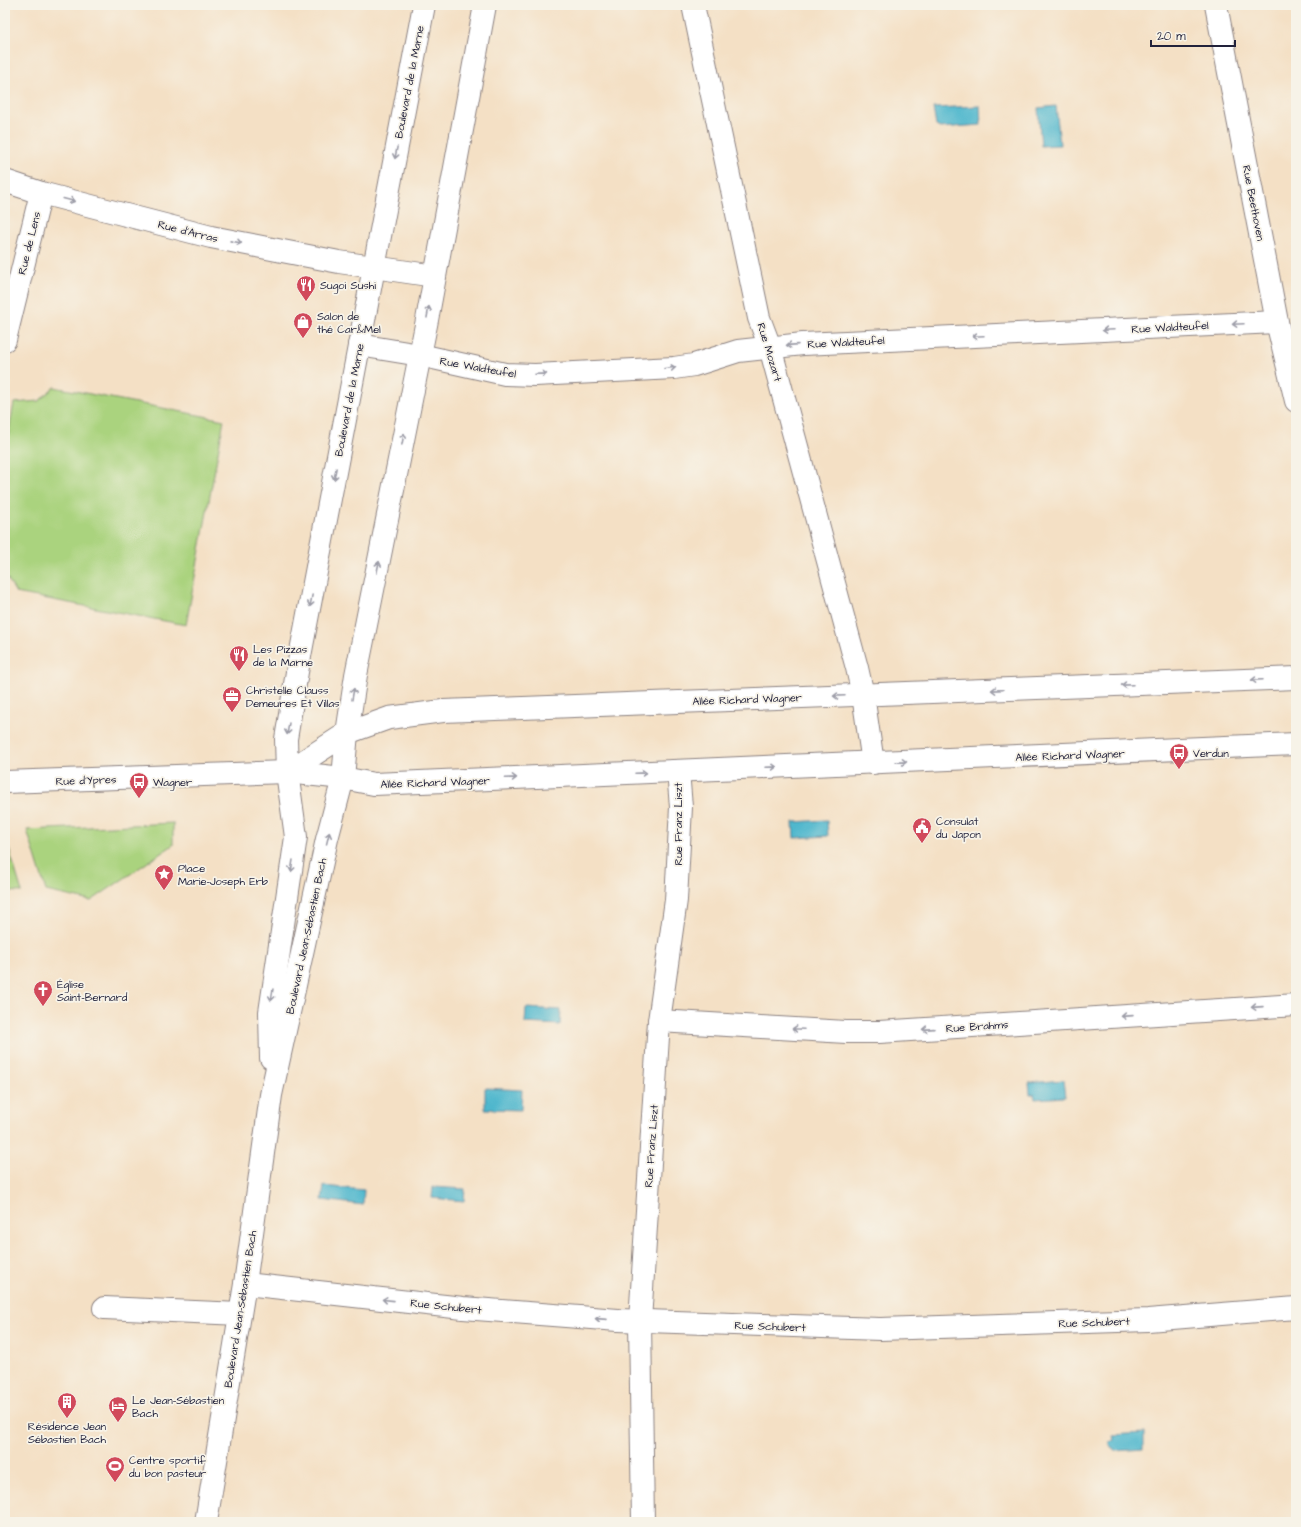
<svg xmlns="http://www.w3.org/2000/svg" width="1301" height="1527" viewBox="0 0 1301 1527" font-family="'Architects Daughter',sans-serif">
<rect width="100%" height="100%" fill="#f7f3e8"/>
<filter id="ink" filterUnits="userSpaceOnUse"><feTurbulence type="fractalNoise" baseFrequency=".025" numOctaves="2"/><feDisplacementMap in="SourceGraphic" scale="8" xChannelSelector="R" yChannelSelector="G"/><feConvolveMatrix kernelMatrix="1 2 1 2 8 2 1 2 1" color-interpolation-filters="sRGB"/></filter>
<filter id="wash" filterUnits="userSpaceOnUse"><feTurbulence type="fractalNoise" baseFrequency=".012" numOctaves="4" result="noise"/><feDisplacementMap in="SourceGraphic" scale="16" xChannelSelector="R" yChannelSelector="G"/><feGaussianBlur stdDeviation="0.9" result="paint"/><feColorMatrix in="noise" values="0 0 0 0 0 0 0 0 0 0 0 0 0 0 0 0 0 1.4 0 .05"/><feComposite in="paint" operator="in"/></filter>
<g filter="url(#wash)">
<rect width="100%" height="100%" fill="#f4e0c5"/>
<g fill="#aad37e" stroke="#667a5c">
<path d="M54 387 224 420 186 625 16 593 5 574V453L14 403 39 401Z"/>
<path d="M173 823V845L91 901 46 891 27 830Z"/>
<path d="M5 836 22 892 5 891Z"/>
</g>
<g fill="#4fb7cd" stroke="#386c84">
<path d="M980 106 981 125 940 128 936 126 933 108Z"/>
<path d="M1056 106 1060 145 1041 146 1038 108Z"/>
<path d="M827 820 828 836 794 838 793 822Z"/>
<path d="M526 1008 561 1010 560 1025 525 1023Z"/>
<path d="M1063 1080 1065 1097 1035 1099 1034 1094H1030L1029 1083Z"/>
<path d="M485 1088 522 1090 521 1110 485 1109Z"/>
<path d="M324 1186 364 1190 363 1205 322 1200Z"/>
<path d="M433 1187 465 1189 464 1201 432 1198Z"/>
<path d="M1144 1433V1449L1114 1451V1448H1112L1110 1445V1441L1114 1439 1113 1435Z"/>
</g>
</g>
<g filter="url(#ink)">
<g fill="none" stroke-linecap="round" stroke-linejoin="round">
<g stroke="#8b8180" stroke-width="24">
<g id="minor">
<path d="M693 5 759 318 770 347 857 668 863 695 873 763"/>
<path d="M1216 5 1277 322 1296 401"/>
<path d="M5 181 41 193 211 237 339 262 435 276"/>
<path d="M5 340 41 193"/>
<path d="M359 345 420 355 505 374 535 375 674 368 694 365 738 351 803 344 1277 322"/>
<path d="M287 772 347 733 389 718 443 711 1296 678"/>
<path d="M5 782 287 772 343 778 374 784 1296 744"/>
<path d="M659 1021 846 1032H879L1296 1005"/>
<path d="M271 1058 270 1012 296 837 287 772 286 739 297 672 424 5"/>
<path d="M245 1284 463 1308 618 1320 880 1329 1148 1320 1296 1308"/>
<path d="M104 1308 240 1314"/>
<path d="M206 1522 245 1284 271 1095 327 839 343 778 347 733 356 675 427 320 485 5"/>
<path d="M643 1522 640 1321 659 1021 676 900 681 807 678 771"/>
</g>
</g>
<use href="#minor" stroke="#fff" stroke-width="22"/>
</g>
<defs><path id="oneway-shaft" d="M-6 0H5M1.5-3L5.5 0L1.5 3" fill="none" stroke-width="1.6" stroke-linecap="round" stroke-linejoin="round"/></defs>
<g stroke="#9c9ca7">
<use href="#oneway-shaft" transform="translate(396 153) rotate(101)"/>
<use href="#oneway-shaft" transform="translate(69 200) rotate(15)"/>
<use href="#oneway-shaft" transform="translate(236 242) rotate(11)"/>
<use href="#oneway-shaft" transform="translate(428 312) rotate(-80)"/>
<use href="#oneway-shaft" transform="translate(1238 324) rotate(177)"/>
<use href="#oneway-shaft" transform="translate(1108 330) rotate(177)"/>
<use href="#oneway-shaft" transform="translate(978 336) rotate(177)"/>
<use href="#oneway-shaft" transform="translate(792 345) rotate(176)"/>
<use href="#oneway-shaft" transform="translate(670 368) rotate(-5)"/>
<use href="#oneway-shaft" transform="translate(541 374) rotate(-2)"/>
<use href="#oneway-shaft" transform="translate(403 439) rotate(-79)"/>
<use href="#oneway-shaft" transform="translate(335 474) rotate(101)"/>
<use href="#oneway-shaft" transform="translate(378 567) rotate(-79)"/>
<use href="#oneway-shaft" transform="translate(311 601) rotate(101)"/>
<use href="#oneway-shaft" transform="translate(1257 680) rotate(178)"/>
<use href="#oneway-shaft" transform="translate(1127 685) rotate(178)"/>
<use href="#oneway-shaft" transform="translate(997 690) rotate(178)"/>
<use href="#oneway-shaft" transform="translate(353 694) rotate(-80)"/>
<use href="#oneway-shaft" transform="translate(839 696) rotate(178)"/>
<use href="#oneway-shaft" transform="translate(288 729) rotate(99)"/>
<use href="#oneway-shaft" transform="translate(901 762) rotate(-2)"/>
<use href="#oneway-shaft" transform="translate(771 767) rotate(-2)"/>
<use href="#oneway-shaft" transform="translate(641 773) rotate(-2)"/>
<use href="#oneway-shaft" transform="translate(511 778) rotate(-2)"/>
<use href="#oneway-shaft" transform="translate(328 838) rotate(-76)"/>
<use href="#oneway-shaft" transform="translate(292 866) rotate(99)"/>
<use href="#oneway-shaft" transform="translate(272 995) rotate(99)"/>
<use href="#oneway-shaft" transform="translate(1257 1007) rotate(176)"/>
<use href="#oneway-shaft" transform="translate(1127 1016) rotate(176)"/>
<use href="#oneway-shaft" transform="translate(798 1029) rotate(-177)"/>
<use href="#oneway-shaft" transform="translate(928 1029) rotate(176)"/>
<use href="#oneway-shaft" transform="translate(388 1300) rotate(-174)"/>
<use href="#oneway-shaft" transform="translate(601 1319) rotate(-176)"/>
</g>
</g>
<defs>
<g id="restaurant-pin" transform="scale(1)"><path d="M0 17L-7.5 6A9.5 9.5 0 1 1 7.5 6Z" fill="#d1495b" stroke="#f7f3e8"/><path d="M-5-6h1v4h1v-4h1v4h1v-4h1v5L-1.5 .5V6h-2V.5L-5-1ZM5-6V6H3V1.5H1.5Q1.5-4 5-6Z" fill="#fff"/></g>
<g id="shop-pin" transform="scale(1)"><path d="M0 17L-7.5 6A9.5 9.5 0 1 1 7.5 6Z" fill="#d1495b" stroke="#f7f3e8"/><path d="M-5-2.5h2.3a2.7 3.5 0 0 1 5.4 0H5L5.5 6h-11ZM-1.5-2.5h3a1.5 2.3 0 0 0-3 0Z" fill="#fff"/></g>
<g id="office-pin" transform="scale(1)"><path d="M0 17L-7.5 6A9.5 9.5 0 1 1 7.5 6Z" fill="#d1495b" stroke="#f7f3e8"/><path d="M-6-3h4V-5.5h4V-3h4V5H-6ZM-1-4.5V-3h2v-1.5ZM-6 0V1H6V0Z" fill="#fff"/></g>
<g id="bus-pin" transform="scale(1)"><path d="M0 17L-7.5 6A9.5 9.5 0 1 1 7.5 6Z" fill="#d1495b" stroke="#f7f3e8"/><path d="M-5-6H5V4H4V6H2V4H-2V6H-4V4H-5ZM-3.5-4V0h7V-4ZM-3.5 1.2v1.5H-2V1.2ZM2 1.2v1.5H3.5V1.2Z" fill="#fff"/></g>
<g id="civic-pin" transform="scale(1)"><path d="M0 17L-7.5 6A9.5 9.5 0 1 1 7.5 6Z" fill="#d1495b" stroke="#f7f3e8"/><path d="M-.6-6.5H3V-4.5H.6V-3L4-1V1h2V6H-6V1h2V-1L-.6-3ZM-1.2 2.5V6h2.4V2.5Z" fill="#fff"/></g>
<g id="sight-pin" transform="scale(1)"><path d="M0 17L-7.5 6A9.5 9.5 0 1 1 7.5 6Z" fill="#d1495b" stroke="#f7f3e8"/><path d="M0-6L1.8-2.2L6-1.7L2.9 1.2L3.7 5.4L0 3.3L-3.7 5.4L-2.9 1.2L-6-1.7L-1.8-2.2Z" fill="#fff"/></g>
<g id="church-pin" transform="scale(1)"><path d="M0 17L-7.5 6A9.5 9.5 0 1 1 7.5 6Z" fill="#d1495b" stroke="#f7f3e8"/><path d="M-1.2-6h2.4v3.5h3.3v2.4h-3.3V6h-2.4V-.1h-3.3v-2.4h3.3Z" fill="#fff"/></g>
<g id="building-pin" transform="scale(1)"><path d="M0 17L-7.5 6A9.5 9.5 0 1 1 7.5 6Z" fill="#d1495b" stroke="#f7f3e8"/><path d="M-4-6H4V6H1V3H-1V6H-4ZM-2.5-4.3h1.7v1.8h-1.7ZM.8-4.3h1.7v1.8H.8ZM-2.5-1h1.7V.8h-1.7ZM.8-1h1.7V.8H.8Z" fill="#fff"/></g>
<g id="hotel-pin" transform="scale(1)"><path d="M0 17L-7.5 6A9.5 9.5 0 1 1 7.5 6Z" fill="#d1495b" stroke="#f7f3e8"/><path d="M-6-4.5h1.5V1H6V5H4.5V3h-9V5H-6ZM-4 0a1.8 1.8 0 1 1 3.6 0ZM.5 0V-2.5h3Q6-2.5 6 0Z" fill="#fff"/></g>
<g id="stadium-pin" transform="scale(1)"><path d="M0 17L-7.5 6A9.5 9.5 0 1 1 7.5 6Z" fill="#d1495b" stroke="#f7f3e8"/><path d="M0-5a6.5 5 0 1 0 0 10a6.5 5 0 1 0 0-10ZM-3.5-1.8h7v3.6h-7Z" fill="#fff"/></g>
</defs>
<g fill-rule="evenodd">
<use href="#restaurant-pin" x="306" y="285"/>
<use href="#shop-pin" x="303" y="322"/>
<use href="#restaurant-pin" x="239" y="655"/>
<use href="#office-pin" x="232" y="696"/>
<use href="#bus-pin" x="1179" y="753"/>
<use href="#bus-pin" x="139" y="782"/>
<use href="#civic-pin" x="922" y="827"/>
<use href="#sight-pin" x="164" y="874"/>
<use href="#church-pin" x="43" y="990"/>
<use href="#building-pin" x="67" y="1402"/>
<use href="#hotel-pin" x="118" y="1406"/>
<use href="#stadium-pin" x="115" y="1466"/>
</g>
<g text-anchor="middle" stroke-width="3.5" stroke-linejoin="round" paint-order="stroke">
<g font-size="11" fill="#22223b" stroke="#f7f3e8">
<text transform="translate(409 82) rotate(-79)" y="4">Boulevard de la Marne</text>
<text transform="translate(1254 203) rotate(79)" y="4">Rue Beethoven</text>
<text transform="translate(188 231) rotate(14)" y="4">Rue d'Arras</text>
<text transform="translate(29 243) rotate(-76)" y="4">Rue de Lens</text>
<text transform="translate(1170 327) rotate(-3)" y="4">Rue Waldteufel</text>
<text transform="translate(846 342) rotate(-3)" y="4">Rue Waldteufel</text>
<text transform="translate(770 352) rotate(73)" y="4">Rue Mozart</text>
<text transform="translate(478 367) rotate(10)" y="4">Rue Waldteufel</text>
<text transform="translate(349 400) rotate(-79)" y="4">Boulevard de la Marne</text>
<text transform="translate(747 699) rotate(-2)" y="4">Allée Richard Wagner</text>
<text transform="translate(1070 755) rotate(-2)" y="4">Allée Richard Wagner</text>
<text transform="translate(86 780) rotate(-2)" y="4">Rue d'Ypres</text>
<text transform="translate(435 782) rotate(-2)" y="4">Allée Richard Wagner</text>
<text transform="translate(678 824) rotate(-90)" y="4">Rue Franz Liszt</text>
<text transform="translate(306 936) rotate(-78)" y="4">Boulevard Jean-Sébastien Bach</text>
<text transform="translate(977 1026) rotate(-4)" y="4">Rue Brahms</text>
<text transform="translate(651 1146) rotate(-86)" y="4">Rue Franz Liszt</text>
<text transform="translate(446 1306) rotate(6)" y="4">Rue Schubert</text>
<text transform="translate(240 1309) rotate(-81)" y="4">Boulevard Jean-Sébastien Bach</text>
<text transform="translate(1094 1322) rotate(-2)" y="4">Rue Schubert</text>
<text transform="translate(770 1326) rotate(2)" y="4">Rue Schubert</text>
</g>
<g font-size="11" fill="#22223b" stroke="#f7f3e8" text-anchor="start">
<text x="320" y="289">Sugoi Sushi</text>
<text x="317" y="320">Salon de<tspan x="317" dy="13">thé Car&amp;Mel</tspan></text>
<text x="253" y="653">Les Pizzas<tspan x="253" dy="13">de la Marne</tspan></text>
<text x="246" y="694">Christelle Clauss<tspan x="246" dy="13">Demeures Et Villas</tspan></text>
<text x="1193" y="757">Verdun</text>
<text x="153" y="786">Wagner</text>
<text x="936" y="825">Consulat<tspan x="936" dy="13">du Japon</tspan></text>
<text x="178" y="872">Place<tspan x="178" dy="13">Marie-Joseph Erb</tspan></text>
<text x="57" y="988">Église<tspan x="57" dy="13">Saint-Bernard</tspan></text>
<text x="132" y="1404">Le Jean-Sébastien<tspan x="132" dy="13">Bach</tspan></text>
<text x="67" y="1430" text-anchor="middle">Résidence Jean<tspan x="67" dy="13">Sébastien Bach</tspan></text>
<text x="129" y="1464">Centre sportif<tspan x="129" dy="13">du bon pasteur</tspan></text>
</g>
</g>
<rect width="1301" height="1527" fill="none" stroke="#f7f3e8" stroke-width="20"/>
<path d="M1151 40v6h84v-6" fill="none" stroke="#22223b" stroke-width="2"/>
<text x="1157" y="40" font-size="12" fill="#22223b" stroke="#f7f3e8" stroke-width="3" paint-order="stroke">20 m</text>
</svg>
